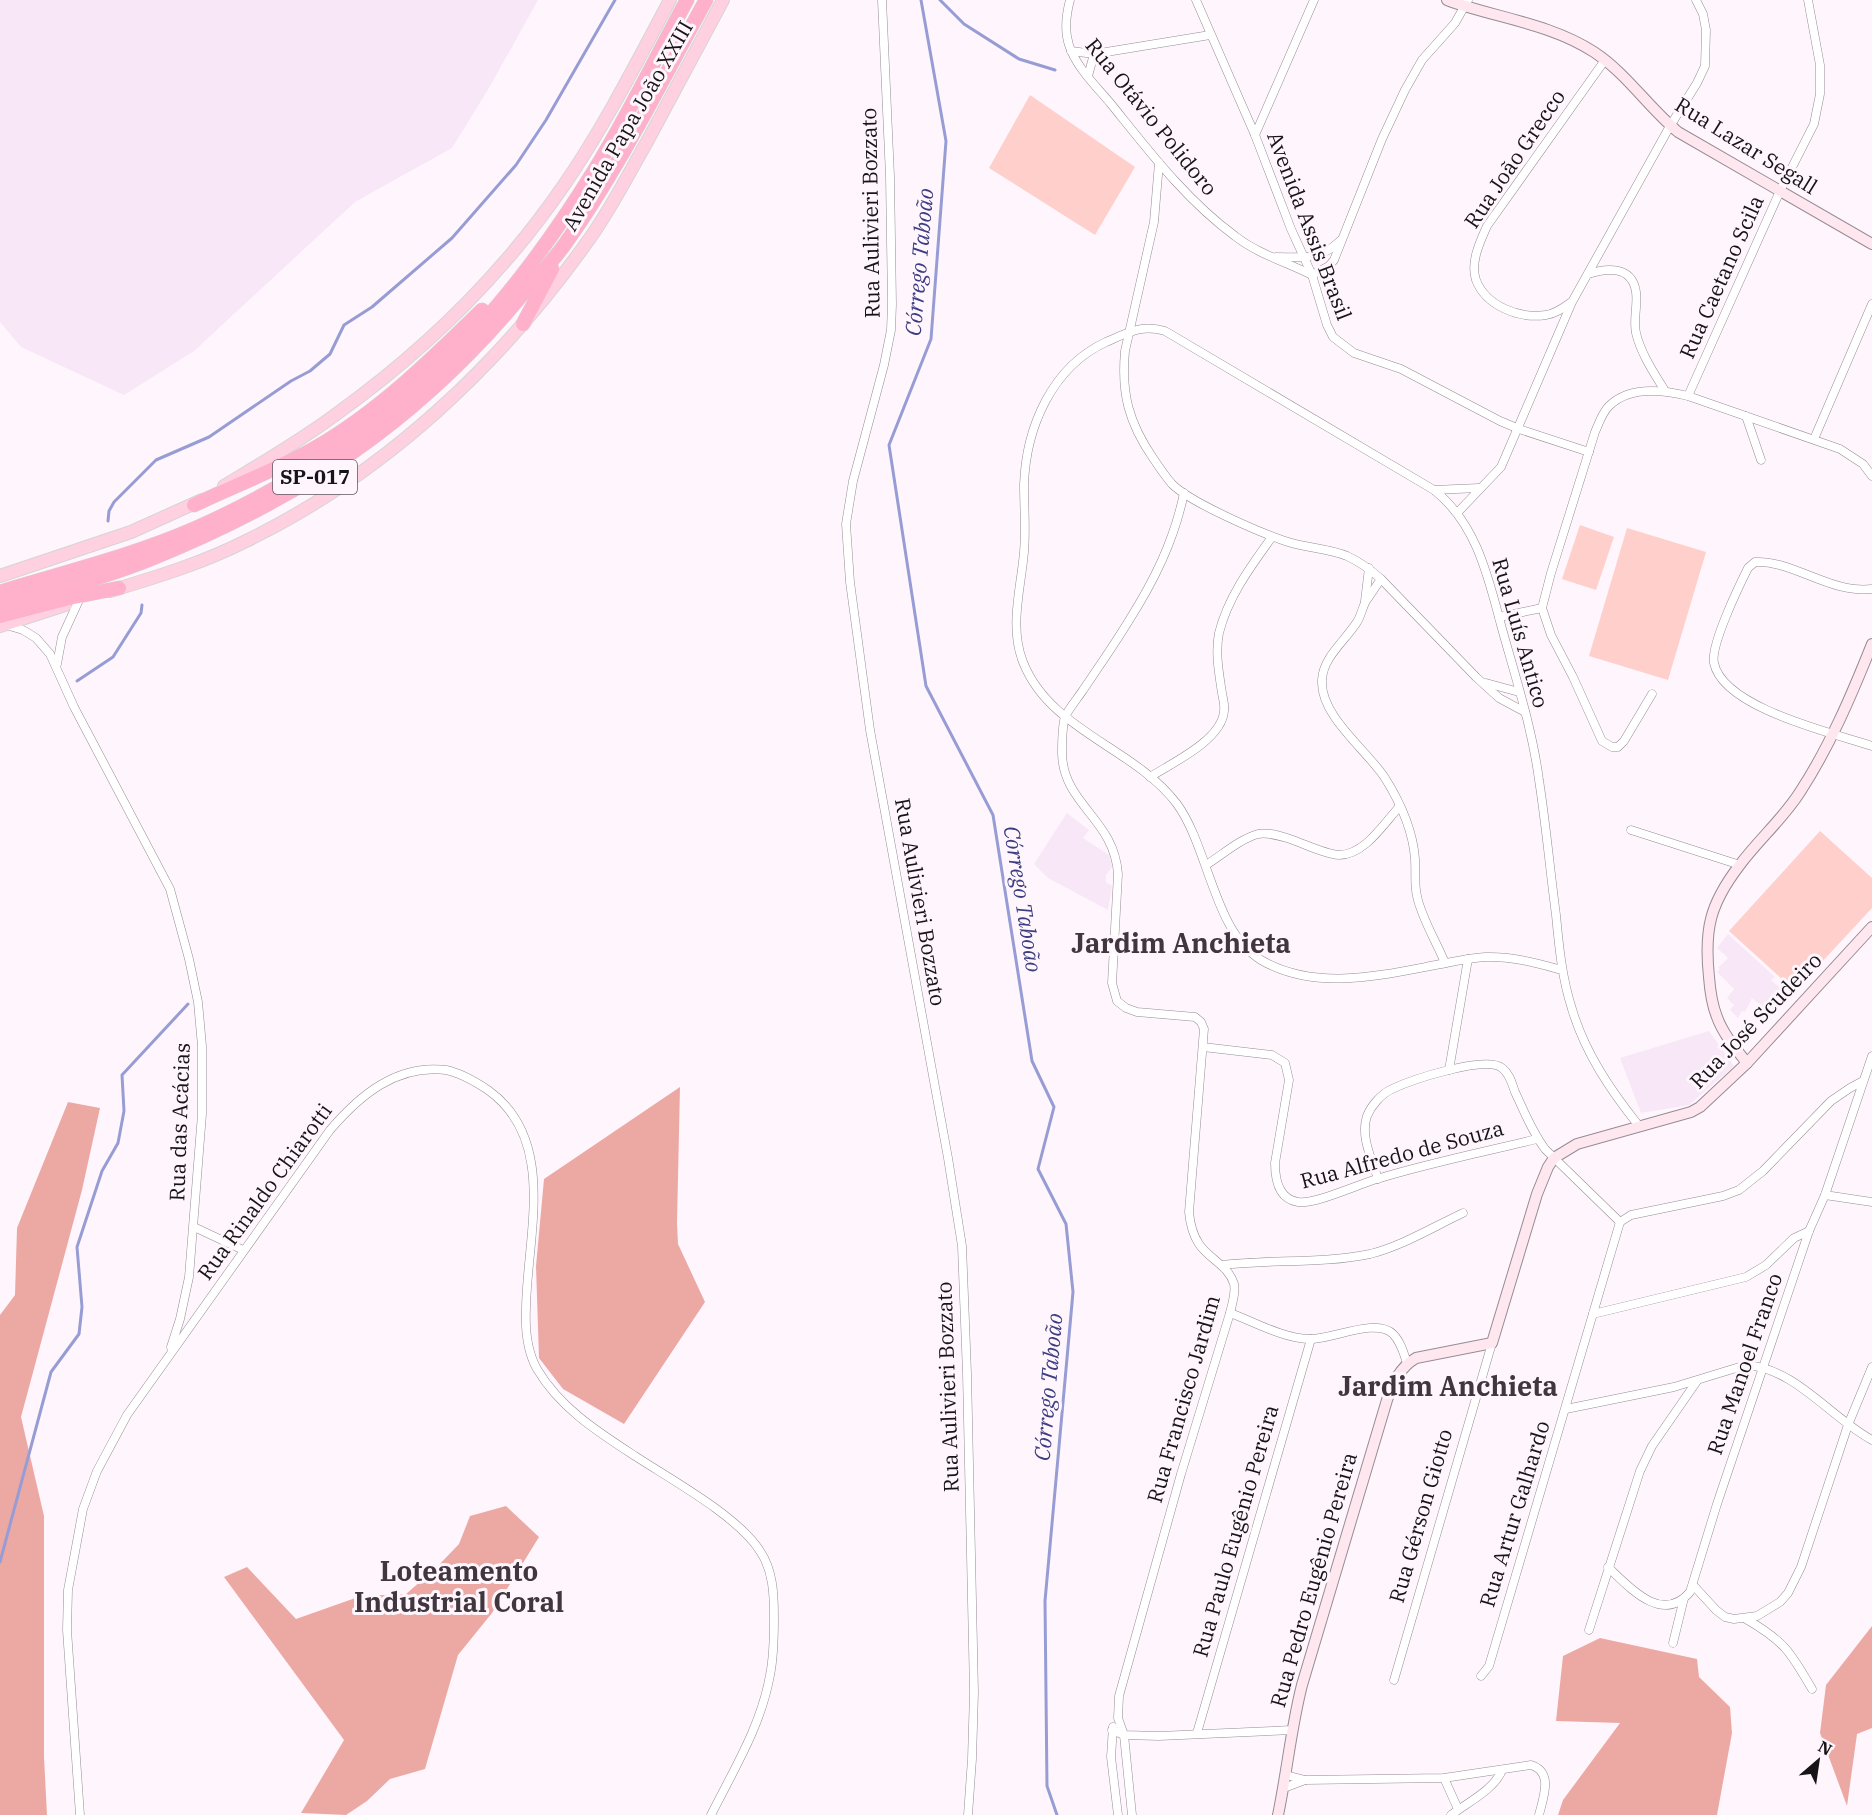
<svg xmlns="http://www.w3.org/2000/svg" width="1872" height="1815" viewBox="0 0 1872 1815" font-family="'IBM Plex Serif',serif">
<rect width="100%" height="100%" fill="#fff6fd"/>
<g fill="#f8e7f6">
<path d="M0 0H538L489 88 452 148 355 202 194 351 124 395 21 347 0 322Z"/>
<path d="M1067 813 1089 830 1083 838 1109 855 1112 867 1106 875V882L1112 886 1108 910 1048 878 1034 864Z"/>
<path d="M1728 934 1775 977 1771 980 1789 995 1775 1010 1771 1008 1768 1012 1752 998 1745 1012 1742 1011 1738 1018 1730 1010 1734 1005 1727 998 1734 989 1717 972 1720 969 1718 968 1728 958 1717 948Z"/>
<path d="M1709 1031 1734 1066 1689 1105 1641 1113 1620 1058Z"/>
</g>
<g fill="#fecfcb">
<path d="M1030 95 1135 167 1095 235 989 168Z"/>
<path d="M1580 525 1614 537 1596 590 1562 579Z"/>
<path d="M1627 528 1706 552 1668 680 1589 656Z"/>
<path d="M1820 831 1872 878V908L1795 991 1729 931Z"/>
</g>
<g fill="#eca9a4">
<path d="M680 1087 677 1223 678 1244 705 1302 624 1424 563 1389 539 1358 536 1266 544 1179Z"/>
<path d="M68 1102 100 1108 82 1190 21 1417 44 1516V1757L47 1815H0V1315L15 1295 17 1228Z"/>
<path d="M506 1506 539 1537 492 1613 458 1655 425 1769 390 1779 367 1801 346 1815 301 1813 344 1740 224 1577 247 1567 296 1619 361 1596 406 1594 436 1568 459 1544 470 1516Z"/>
<path d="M1872 1626V1728L1857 1734 1847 1806 1820 1733 1826 1685Z"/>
<path d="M1600 1638 1697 1659 1699 1677 1730 1707 1732 1733 1717 1815H1558L1563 1800 1620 1723 1556 1721 1563 1656Z"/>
</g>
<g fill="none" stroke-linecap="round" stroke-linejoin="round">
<g stroke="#979dd4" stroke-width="3">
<path d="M921 0 946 141 931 339 889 445 926 686 993 815 1032 1061 1054 1107 1038 1169 1066 1224 1073 1292 1045 1601 1047 1786 1057 1815"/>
<path d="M940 0 964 24 1019 59 1055 70"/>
<path d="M108 521 109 511 114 502 156 460 209 437 291 381 310 371 330 354 344 325 372 307 452 238 516 165 546 120 615 0"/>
<path d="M77 681 113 657 141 613 142 605"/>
<path d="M0 1562 51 1372 79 1334 82 1307 77 1247 102 1171 118 1143 124 1111 122 1075 188 1004"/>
</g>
<g stroke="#968c94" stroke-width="9">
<g id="street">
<path d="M882 0 890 176 892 304 891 330 884 365 853 481 846 524 850 582 870 730 948 1158 962 1246 967 1373 974 1692 972 1759 968 1815"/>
<path d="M1070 0C1066 15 1064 30 1069 45 1076 67 1096 86 1111 104 1149 151 1186 200 1235 236 1258 254 1286 262 1312 275L1329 266 1334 260 1382 139 1405 90 1422 60 1455 23 1468 0"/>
<path d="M1196 0 1255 135 1291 229 1312 275 1327 325 1333 337 1354 353 1401 369 1500 421 1519 429 1589 452"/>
<path d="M1071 51 1094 54 1210 35"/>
<path d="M1088 76 1094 54"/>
<path d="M1255 135 1314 0"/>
<path d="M1159 163 1154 222 1125 351C1121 394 1129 423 1153 458 1159 467 1165 476 1172 484 1191 503 1259 532 1285 541 1305 548 1328 548 1347 556 1360 562 1371 570 1381 579L1476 677 1499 698 1525 712"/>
<path d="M1276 257C1302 257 1319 261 1340 241"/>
<path d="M1588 274C1606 268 1632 265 1636 292 1638 305 1633 319 1636 333 1641 354 1654 373 1665 391"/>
<path d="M1570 303C1563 308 1555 314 1546 315 1519 319 1486 306 1476 280 1470 262 1480 242 1487 226L1605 60"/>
<path d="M1688 396 1780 191 1814 124 1820 94V65L1808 0"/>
<path d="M1746 416 1761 460"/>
<path d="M1814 439 1872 304"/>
<path d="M1434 490 1479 488"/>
<path d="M1458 512 1501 467 1572 302 1670 126 1697 83 1705 66 1706 30 1703 14 1696 0"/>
<path d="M1381 579C1376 586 1371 594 1366 601 1362 608 1361 616 1357 622 1345 641 1323 657 1322 680 1320 716 1366 749 1385 778 1400 802 1413 831 1415 859 1416 871 1414 884 1417 896 1421 917 1437 943 1445 963"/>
<path d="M1872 589C1830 594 1793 560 1755 562L1748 568C1739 586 1710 646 1714 663 1723 708 1833 733 1872 746"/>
<path d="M1365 601 1369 568"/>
<path d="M1499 617 1542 608"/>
<path d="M6 625 23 630 36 638 50 654 74 707 170 889 189 959 198 1002 202 1046V1114L189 1277 180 1319 171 1347"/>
<path d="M57 664 62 637 79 600"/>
<path d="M1486 683 1519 692"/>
<path d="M1652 694 1624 741 1618 747H1612L1602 741 1573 677 1551 635 1542 608 1551 573 1595 432C1599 423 1602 413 1609 406 1629 386 1664 390 1688 396L1840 449 1863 464 1872 476"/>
<path d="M1150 777C1172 763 1222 740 1224 711 1225 705 1223 699 1222 693 1219 673 1215 653 1219 633 1228 597 1251 566 1272 537"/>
<path d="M1631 830 1740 865"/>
<path d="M1206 865C1222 855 1240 839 1258 834 1269 832 1280 836 1290 839 1305 844 1324 854 1339 855 1365 855 1384 823 1400 806"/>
<path d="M1562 970C1536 963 1512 956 1485 957 1470 958 1456 961 1441 964 1382 975 1316 992 1261 960 1214 932 1209 848 1177 804 1134 747 1050 731 1023 662 1009 627 1021 588 1024 552 1026 529 1024 507 1024 485 1026 427 1052 367 1106 342 1127 333 1142 324 1165 331L1434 490C1476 523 1488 576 1501 625 1515 676 1532 727 1539 780 1546 825 1550 870 1556 915 1559 947 1562 978 1572 1009 1585 1053 1611 1091 1639 1126"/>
<path d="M1203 1047 1272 1055 1285 1063 1289 1080 1275 1163C1275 1179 1278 1199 1298 1202 1314 1205 1359 1184 1377 1179 1429 1163 1484 1152 1537 1139"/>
<path d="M1449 1070 1468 959"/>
<path d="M1378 1179C1372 1160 1360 1136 1367 1116 1371 1106 1381 1094 1392 1089 1411 1080 1485 1055 1502 1068 1510 1074 1512 1084 1515 1092 1524 1111 1532 1132 1545 1149L1620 1222"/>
<path d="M1825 1195 1872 1202"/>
<path d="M1620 1222 1631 1215 1723 1196 1739 1190 1763 1171 1831 1101 1850 1088 1863 1081"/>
<path d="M194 1227 243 1250"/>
<path d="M1222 1265C1271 1259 1322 1264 1370 1254 1402 1246 1433 1227 1463 1213"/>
<path d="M1230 1313C1255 1322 1282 1338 1309 1339 1331 1340 1376 1317 1393 1334 1401 1342 1404 1354 1407 1363"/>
<path d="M1593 1314 1746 1277 1766 1265 1794 1238 1809 1231"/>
<path d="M1566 1409 1674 1387 1746 1365C1795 1368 1831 1418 1872 1440"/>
<path d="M1608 1567C1629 1587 1662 1625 1690 1592L1717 1504 1809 1231 1825 1195 1872 1056"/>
<path d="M1693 1585 1716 1610 1725 1617 1734 1619 1757 1616 1780 1602 1788 1593 1801 1567 1848 1425 1872 1367"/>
<path d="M1746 1619C1784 1641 1790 1651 1812 1689"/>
<path d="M1589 1630 1640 1471 1652 1446 1697 1381"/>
<path d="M1673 1643 1684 1598"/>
<path d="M1481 1676 1489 1666 1620 1222"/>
<path d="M1394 1680 1492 1343"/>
<path d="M1113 1727 1111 1757 1118 1815"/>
<path d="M1112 1730 1124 1735 1159 1736 1292 1730"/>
<path d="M1197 1733 1311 1339"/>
<path d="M1286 1775 1305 1780 1444 1778 1531 1765C1554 1772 1543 1798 1539 1815"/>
<path d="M1444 1778 1458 1809"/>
<path d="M1284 1788 1305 1780"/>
<path d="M80 1815 67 1630 68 1590 83 1509 97 1471 127 1415 330 1130C360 1095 397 1064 446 1070 461 1073 476 1082 488 1090 558 1140 527 1236 526 1308 525 1328 527 1351 537 1369 560 1408 598 1432 635 1456 670 1479 738 1516 760 1551 773 1570 774 1594 774 1617 774 1636 774 1656 770 1675 761 1726 734 1769 711 1815"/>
<path d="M1132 1815 1124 1735 1118 1718 1119 1696 1181 1474 1230 1313C1232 1304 1236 1293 1234 1284 1229 1266 1209 1259 1199 1244 1193 1235 1190 1223 1189 1212L1204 1029 1201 1022 1195 1017 1137 1012 1126 1008 1117 1001 1112 983 1118 874C1114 818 1063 805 1062 753 1062 743 1062 727 1065 717 1069 708 1078 698 1083 690 1098 668 1114 645 1128 622 1154 581 1174 541 1184 493"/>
<path d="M1451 1815C1467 1803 1495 1789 1502 1770"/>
</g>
</g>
<g stroke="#968c94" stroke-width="12">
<g id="secondary">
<path d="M1447 0C1496 18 1549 23 1594 52 1626 73 1649 108 1678 132L1872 244"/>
<path d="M1747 1063C1736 1049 1723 1034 1717 1017 1712 1005 1710 990 1709 977 1704 929 1710 904 1739 866 1758 840 1783 819 1800 792 1830 746 1852 694 1872 644"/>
<path d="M1278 1815C1287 1772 1291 1728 1302 1685L1387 1400C1393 1383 1399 1368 1416 1358L1492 1343 1537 1194 1548 1167 1554 1158 1577 1144 1691 1112 1700 1107 1747 1063 1872 927"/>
</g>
</g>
<g stroke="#d5d5d5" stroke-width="14">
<g id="primary">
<path d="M224 486C262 463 300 441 335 415 423 352 503 274 564 185 604 127 637 62 670 0"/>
<path d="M0 576 131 532 202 500"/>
<path d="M110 591C156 577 203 563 246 541 386 473 501 364 590 238 612 207 629 173 648 140 673 93 698 47 723 0"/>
<path d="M0 626 65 605"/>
</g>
</g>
<g stroke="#d5d5d5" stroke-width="15">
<g id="highway">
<path d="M523 324 552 269"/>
<path d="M194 505C234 486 276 470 315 448 378 412 431 360 482 310"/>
<path d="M0 592C65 572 132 556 194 529 293 485 387 423 462 345 511 294 557 231 594 171 628 116 656 57 687 0"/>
<path d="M0 606C51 591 104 578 153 558 303 497 417 421 521 296 536 279 552 262 565 244 619 168 661 82 706 0"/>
<path d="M0 616 69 598 119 588"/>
</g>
</g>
<use href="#street" stroke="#fff" stroke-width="8"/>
<use href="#secondary" stroke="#ffe7ef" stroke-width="10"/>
<use href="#primary" stroke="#ffd0e0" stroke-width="12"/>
<use href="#highway" stroke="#ffb0cb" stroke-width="14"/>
</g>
<g text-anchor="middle" stroke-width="6" stroke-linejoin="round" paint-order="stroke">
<rect fill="#fff6fd" stroke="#5d585c" stroke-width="1.5" x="273" y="460" width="84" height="34" rx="4.5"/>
<g font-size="20" font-weight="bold" fill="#171417">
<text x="315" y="484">SP-017</text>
</g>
<g font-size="21" fill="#171417" stroke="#fff6fd">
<text transform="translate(1151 117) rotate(51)" y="7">Rua Otávio Polidoro</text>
<text transform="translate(628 126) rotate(-60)" y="7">Avenida Papa João XXIII</text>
<text transform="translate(1746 146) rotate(32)" y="7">Rua Lazar Segall</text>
<text transform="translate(1515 159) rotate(-56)" y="7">Rua João Grecco</text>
<text transform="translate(871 213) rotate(-91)" y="7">Rua Aulivieri Bozzato</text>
<text transform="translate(1309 226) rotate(69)" y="7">Avenida Assis Brasil</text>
<text transform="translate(1722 277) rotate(-66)" y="7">Rua Caetano Scila</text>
<text transform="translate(1520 633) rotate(74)" y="7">Rua Luís Antico</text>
<text transform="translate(920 902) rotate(80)" y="7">Rua Aulivieri Bozzato</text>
<text transform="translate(1756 1021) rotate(-46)" y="7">Rua José Scudeiro</text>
<text transform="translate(180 1122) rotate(-88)" y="7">Rua das Acácias</text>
<text transform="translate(1402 1155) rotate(-15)" y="7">Rua Alfredo de Souza</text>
<text transform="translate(265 1192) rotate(-54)" y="7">Rua Rinaldo Chiarotti</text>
<text transform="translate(1745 1364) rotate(-71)" y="7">Rua Manoel Franco</text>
<text transform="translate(948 1387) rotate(-92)" y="7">Rua Aulivieri Bozzato</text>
<text transform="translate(1184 1399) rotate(-74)" y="7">Rua Francisco Jardim</text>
<text transform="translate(1515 1514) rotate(-73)" y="7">Rua Artur Galhardo</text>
<text transform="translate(1421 1516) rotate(-74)" y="7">Rua Gérson Giotto</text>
<text transform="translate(1236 1531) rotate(-74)" y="7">Rua Paulo Eugênio Pereira</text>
<text transform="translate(1314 1580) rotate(-74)" y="7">Rua Pedro Eugênio Pereira</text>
</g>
<g font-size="22" font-style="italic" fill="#3c3e81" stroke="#fff6fd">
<text transform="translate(919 262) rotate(-85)" y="8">Córrego Taboão</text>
<text transform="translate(1023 899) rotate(81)" y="8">Córrego Taboão</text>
<text transform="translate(1048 1387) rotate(-85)" y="8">Córrego Taboão</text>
</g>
<g font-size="27" font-weight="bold" fill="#40373e" stroke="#fff6fd">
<text x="1181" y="953">Jardim Anchieta</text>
<text x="1448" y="1396">Jardim Anchieta</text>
<text x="459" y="1581">Loteamento<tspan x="459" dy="31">Industrial Coral</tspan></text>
</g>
</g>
<g transform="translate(1818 1761) rotate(29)" stroke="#fff6fd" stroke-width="4.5" paint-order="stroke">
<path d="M0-4.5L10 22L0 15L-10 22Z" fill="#171417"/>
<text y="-9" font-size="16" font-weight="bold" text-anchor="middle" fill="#171417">N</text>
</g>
</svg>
